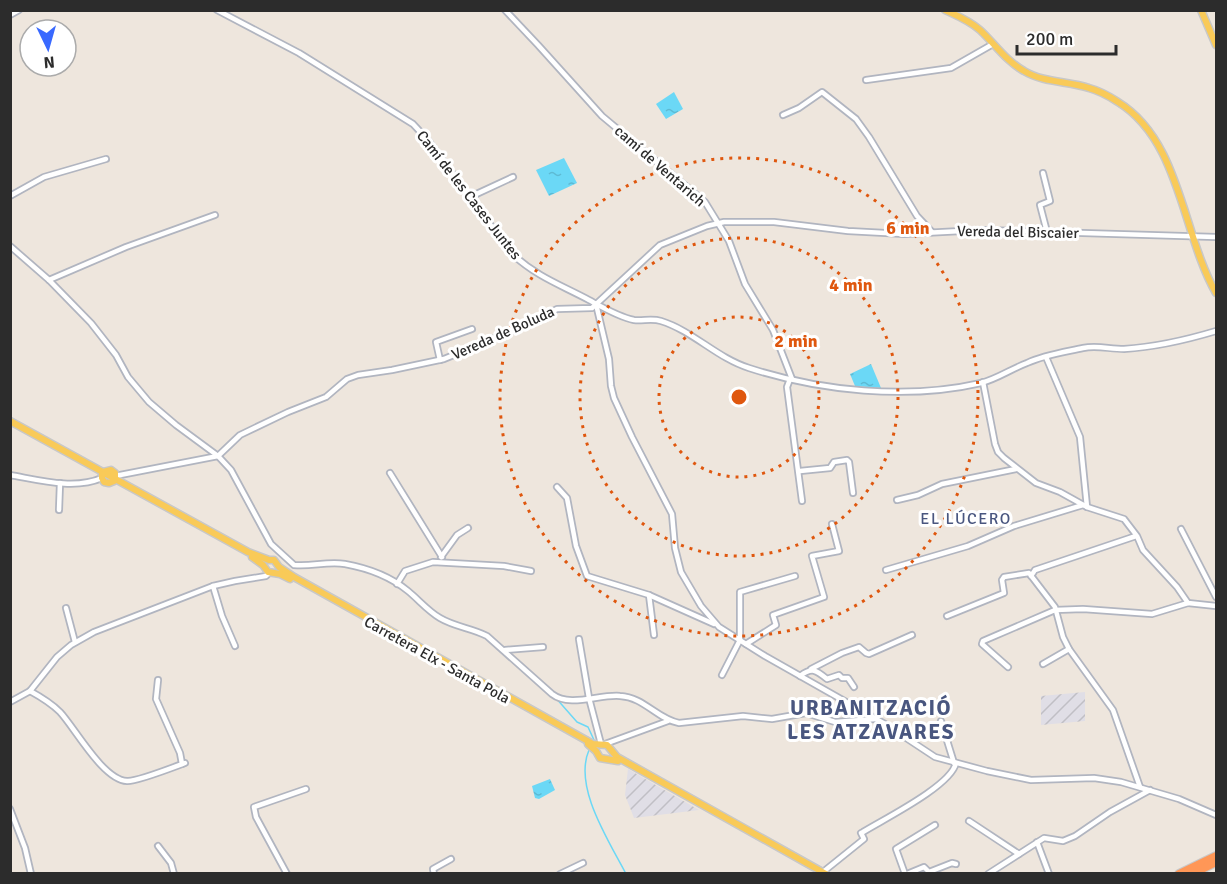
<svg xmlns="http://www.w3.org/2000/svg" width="1227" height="884" viewBox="0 0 1227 884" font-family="Signika,sans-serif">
<defs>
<pattern id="industrial-furrows" width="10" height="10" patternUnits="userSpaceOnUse" patternTransform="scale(1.5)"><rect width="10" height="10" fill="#e0dee6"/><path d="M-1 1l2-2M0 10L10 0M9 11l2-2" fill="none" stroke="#c0bfc5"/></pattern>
<pattern id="water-ripples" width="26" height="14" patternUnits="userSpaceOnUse" patternTransform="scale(1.5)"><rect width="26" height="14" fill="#6bd8f6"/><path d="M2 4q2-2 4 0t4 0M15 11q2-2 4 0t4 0" fill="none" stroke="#5dbad3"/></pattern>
</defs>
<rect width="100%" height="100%" fill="#eee6dd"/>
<g fill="url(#industrial-furrows)">
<path d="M1085 692V721L1041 725V696Z"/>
<path d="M628 769 699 810 634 818 625 795Z"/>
</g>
<g fill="url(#water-ripples)">
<path d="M674 92 683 109 666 119 656 104Z"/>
<path d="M564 158 577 183 549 196 536 170Z"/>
<path d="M871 364 881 388 855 386 850 374Z"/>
<path d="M550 779 555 790 539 799 535 798 532 786Z"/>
</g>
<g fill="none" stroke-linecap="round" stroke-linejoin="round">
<g stroke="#6bd8f6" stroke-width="1.5">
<path d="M555 697 577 722 588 727 594 740"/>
<path d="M589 750C573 787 609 841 626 874"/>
</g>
<g stroke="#b1b5c0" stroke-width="8">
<g id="minor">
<path d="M217 10 299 53 413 124 427 139 512 254C539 278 559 284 589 300 602 307 619 317 634 320 643 321 652 318 661 321 693 331 717 358 749 368 820 391 907 400 981 383 997 379 1011 369 1027 363 1044 355 1065 352 1083 348 1097 345 1109 349 1124 349 1156 347 1186 340 1216 331"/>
<path d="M505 10 538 45 602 116 705 202 729 241 745 284 773 330 792 379"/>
<path d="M10 15 19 10"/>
<path d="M866 80 951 68 993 44"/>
<path d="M783 115 799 108 822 92 856 119 869 137 917 216 932 232"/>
<path d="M1043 173 1050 201 1040 205 1047 232"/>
<path d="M10 196 44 177 106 159"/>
<path d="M470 197 513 177"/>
<path d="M10 246 49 280 91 323 116 355 128 377 149 402 176 425 218 456 231 470 271 544 294 565C311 567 327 561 345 564 367 568 391 577 408 591 419 600 428 611 440 618 455 627 472 628 487 636L552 694C570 708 599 694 620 696 644 697 657 719 679 723L743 716 772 719 806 713 835 722 875 719"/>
<path d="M49 280 126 247 215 215"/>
<path d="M596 304 609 359 611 386 614 398 632 437 672 514 675 548 681 572 701 606 719 627 765 656 885 724 935 757 987 771 1031 780 1094 778 1121 782 1179 799 1216 815"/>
<path d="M1046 357 1080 437 1087 507"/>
<path d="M440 360 436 342 472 329"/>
<path d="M790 379 787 387 802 501"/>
<path d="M983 382 995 444 998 452 1004 458 1036 483 1060 492 1087 507 1124 519 1137 536 1143 550 1177 587 1188 603 1216 606"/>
<path d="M800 471 830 468 834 462 847 460 849 462 853 493"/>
<path d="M390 473 442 557"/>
<path d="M10 475C39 480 74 490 102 478"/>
<path d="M115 476 218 456 240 435 288 412 326 397 347 379 358 375 392 370 444 359 524 326 557 309 592 308 660 245 707 226 724 222H774L848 231 904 234 981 230 1216 237"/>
<path d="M557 487 567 498 576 546 587 576 649 595 714 624"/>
<path d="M897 500 918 495 942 484 1016 469"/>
<path d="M59 510 60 483"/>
<path d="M1181 529 1216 597"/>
<path d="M441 557 457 535 468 528"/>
<path d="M886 570 968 546 1014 526 1083 505"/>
<path d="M1031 576 1035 570 1136 536"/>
<path d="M397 584 405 571 433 562 504 566 531 571"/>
<path d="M213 586 222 616 235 646"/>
<path d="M649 595 654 635"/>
<path d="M66 608 75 642"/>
<path d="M947 616 1004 593 1002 580 1004 577 1029 573 1055 607 1063 637 1069 649 1113 710 1140 787"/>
<path d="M579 639 589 698 601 744"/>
<path d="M746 644 776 625 773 615 824 597 812 556 839 551 832 524"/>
<path d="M505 650 543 647"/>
<path d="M1043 664 1069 649"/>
<path d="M1008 667 982 644 983 641 1055 610 1083 609 1152 614 1188 603"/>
<path d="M811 669 842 653 859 647 866 653 869 654 912 635"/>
<path d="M722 675 740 640V592L795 576"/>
<path d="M800 676C812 667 816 670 827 679L839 675 842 678H848L854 687"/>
<path d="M158 680 156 699 180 753 182 764"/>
<path d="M30 691C41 697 51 703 60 712 75 728 103 780 127 781 136 782 174 767 185 763"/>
<path d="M10 702 30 691 57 657 71 645 94 632 213 586 235 581 266 576 269 573"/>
<path d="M941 721 954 763"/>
<path d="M605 744 668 721"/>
<path d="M10 809 25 848 31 874"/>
<path d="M969 821 1019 854"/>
<path d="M1037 842 1049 874"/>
<path d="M158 846 171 863 174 874"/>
<path d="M823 872 864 839 861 833 863 832C884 819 951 786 956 763"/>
<path d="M287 874 256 817 254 807 306 789"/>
<path d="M434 874 433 869 451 859"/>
<path d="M560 874 583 863"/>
<path d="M905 874 896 849 935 825"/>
<path d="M907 874 924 867 929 872 952 863 956 864"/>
<path d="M988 874 1044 838 1063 841 1075 836 1110 812 1150 790"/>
</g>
</g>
<g stroke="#c8c8c8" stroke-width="9">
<g id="major">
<path d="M945 10C958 16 970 21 980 30 995 44 1006 61 1024 71 1044 83 1068 81 1089 88 1100 91 1109 96 1118 102 1181 141 1182 234 1216 293"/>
<path d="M1201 10 1216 45"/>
<path d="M10 421 248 552 269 560H274L279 567 294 577 593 744 607 745 617 757 826 874"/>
<path d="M103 472 111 470 115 473V478"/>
<path d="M102 474V478L104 482 109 483 114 481"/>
<path d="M252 557 263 565 268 572 280 574 290 579"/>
<path d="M588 744 596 751 600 758 618 761"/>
</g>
</g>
<g stroke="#c8c8c8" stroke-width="10">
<g id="highway">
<path d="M1179 874 1216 856"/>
<path d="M1192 874 1216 862"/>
</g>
</g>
<use href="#minor" stroke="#fff" stroke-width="4.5"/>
<use href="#major" stroke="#f9ca58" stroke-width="6"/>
<use href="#highway" stroke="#ff9757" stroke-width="8"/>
</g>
<g fill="none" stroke="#df570e" stroke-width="3" stroke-dasharray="3 6">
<circle cx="739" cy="397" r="80"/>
<circle cx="739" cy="397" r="159"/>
<circle cx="739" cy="397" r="239"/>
</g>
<g text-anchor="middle" stroke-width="6" stroke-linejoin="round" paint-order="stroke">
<g font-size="15" fill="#2c2c2c" stroke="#fff">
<text transform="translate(660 166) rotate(41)" y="5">camí de Ventarich</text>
<text transform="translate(469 195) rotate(52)" y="5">Camí de les Cases Juntes</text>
<text transform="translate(1018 232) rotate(1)" y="5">Vereda del Biscaier</text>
<text transform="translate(503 333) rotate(-24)" y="5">Vereda de Boluda</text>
<text transform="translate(437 660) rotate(29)" y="5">Carretera Elx - Santa Pola</text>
</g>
<g font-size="16" letter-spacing="1.5" fill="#49567f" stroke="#fff">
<text x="966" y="524">EL LÚCERO</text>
</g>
<g font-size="21" font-weight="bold" letter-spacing="1.5" fill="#49567f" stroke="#fff">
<text x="871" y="715">URBANITZACIÓ<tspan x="871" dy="24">LES ATZAVARES</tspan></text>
</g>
</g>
<circle cx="739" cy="397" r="9" fill="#df570e" stroke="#fff" stroke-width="3"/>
<g font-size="18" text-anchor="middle" font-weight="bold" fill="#df570e" stroke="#fff" stroke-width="6" stroke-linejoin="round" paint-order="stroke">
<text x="908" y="234">6 min</text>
<text x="851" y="291">4 min</text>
<text x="796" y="347">2 min</text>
</g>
<rect width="1227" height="884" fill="none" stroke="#2c2c2c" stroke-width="24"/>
<g transform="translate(48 48) rotate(175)"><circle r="28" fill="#ffffff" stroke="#ababab" stroke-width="1.5"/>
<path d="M0-4.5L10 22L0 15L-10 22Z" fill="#3969ff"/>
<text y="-9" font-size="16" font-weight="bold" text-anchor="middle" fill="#2c2c2c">N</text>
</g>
<path d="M1017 45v9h99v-9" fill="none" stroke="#2c2c2c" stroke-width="3"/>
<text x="1026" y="45" font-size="18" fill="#2c2c2c" stroke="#ffffff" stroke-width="4.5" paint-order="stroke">200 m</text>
</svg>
